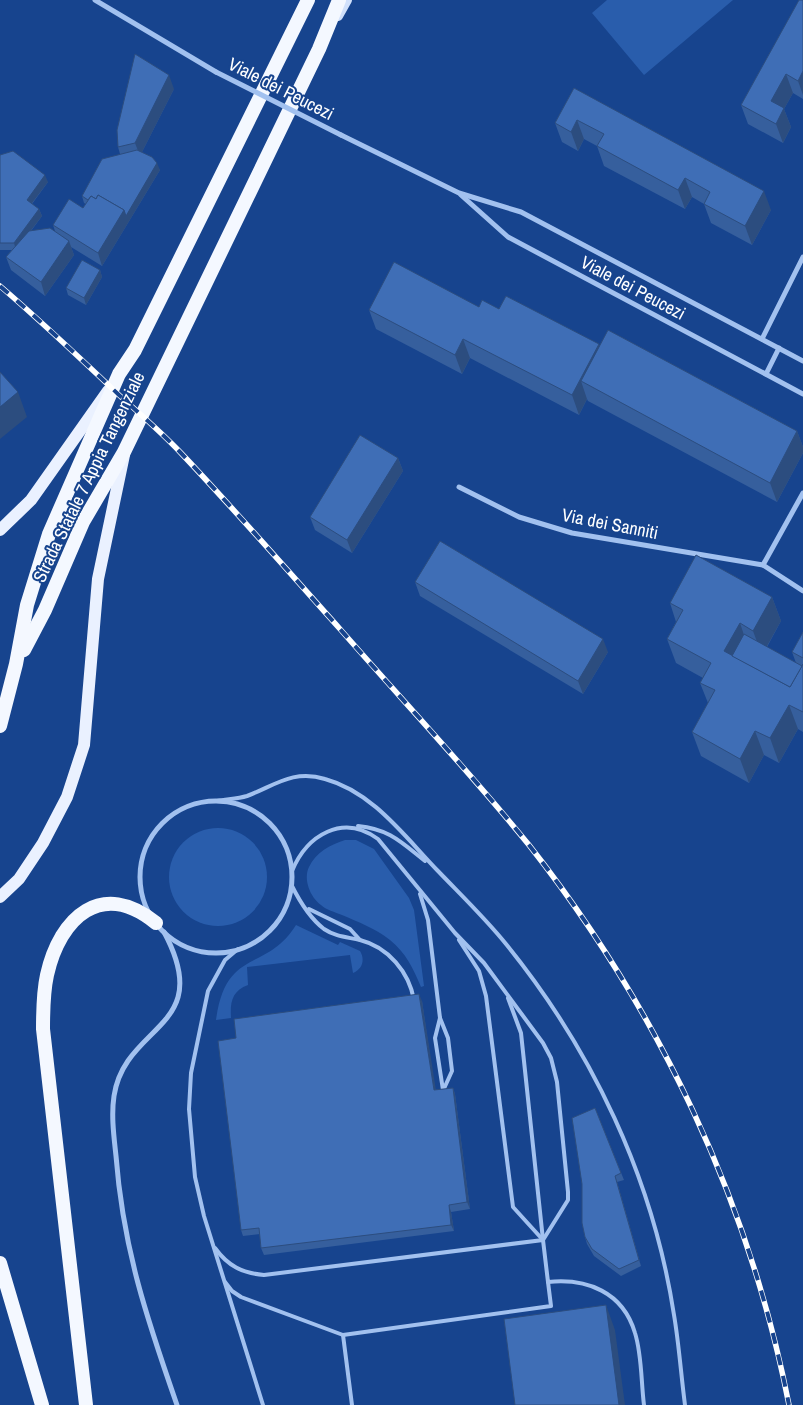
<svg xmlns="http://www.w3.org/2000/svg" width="803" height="1405" viewBox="0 0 803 1405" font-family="'Archivo Narrow',sans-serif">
<rect width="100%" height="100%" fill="#17448e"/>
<g fill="#295dac">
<path d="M607 0H733L644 75 592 13Z"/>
<circle cx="218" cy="877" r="49"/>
<path d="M345 840H356L374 849 409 898 414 910 424 986 421 987C413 968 406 953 390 940 375 928 358 922 342 915 335 912 326 910 321 905 310 897 303 879 309 867 316 852 330 845 345 840Z"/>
<path d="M296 925 338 945 340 942 360 951C365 959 363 969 353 973L350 955 247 967 248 985C232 991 230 1002 231 1018L216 1020C226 947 266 973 296 925Z"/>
</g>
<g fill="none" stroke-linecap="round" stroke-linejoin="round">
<g stroke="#a2c1ef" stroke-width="4">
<path d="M217 801C227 799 237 799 247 796 274 786 293 769 325 779 373 792 405 837 438 871 461 895 485 918 506 944 592 1050 653 1178 674 1315 679 1344 681 1375 685 1405"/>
<path d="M358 826C389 829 401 842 425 861"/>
<path d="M292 871C307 835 343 813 378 839L455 933 484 963 543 1043 551 1058 557 1082 568 1192V1200L543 1240 548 1282C587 1278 623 1292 635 1333 642 1355 641 1382 644 1405"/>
<path d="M292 886C299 900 311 919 324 929 336 937 347 937 360 940 388 947 409 972 414 1000"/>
<path d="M420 894 428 920 440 1018 448 1038 452 1071 442 1093"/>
<path d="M309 909 350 929 360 940"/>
<path d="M459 940 479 971 486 996 513 1207 543 1240"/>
<path d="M238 949 225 960 208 991 191 1073 189 1109 195 1177 204 1216 263 1405"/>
<path d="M508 998 521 1033 543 1240"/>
<path d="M440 1018 435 1038 443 1090"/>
<path d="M215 1248C228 1266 242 1273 264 1275L543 1240"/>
<path d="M225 1282 232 1291 241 1297 343 1335 551 1306 548 1282"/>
<path d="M343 1335 352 1405"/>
</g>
<g stroke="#a2c1ef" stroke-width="5">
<path d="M95 0 216 72"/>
<path d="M341 135 459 193 521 212 803 361"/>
<path d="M461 195 508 237 803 394"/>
<path d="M762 339 803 257"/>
<path d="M766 374 779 348"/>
<path d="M459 487 519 517 572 533 763 565 803 591"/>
<path d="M763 565 803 493"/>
<circle cx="216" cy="877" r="76"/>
<path d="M164 932C216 1029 125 1023 114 1096 111 1116 114 1137 116 1156 123 1248 147 1319 177 1405"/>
</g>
<path stroke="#d0e0fb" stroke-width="10" d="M338 16 347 0"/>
<g stroke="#eaf1ff" stroke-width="12">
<path d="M0 530 31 500 108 391"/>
<path d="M0 897 19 879 43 843 67 797 84 745 98 579 124 455"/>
</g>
<g stroke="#f4f8ff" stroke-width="14">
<path d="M24 650 45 610 83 522 124 452 319 49 339 0"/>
<path d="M0 726 16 664 27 605 49 534 119 374 135 350 308 0"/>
<path d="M0 1263 42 1405"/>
<path d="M86 1405 43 1029C43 1011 43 993 47 975 60 917 102 879 156 923"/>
</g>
<g stroke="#fff" stroke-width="5.5">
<path id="rail" d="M0 286C41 321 80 358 119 395 140 414 161 432 180 452 235 510 287 570 340 629 403 701 469 771 529 845 658 1009 749 1200 789 1405"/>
</g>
<use href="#rail" stroke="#17448e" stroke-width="4" stroke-dasharray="11" stroke-linecap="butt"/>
<path stroke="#a2c1ef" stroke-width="5" d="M216 72 341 135"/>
</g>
<g fill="#365f9d">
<path d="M803 0V99L793 93 784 109 791 127 783 143 748 124 741 105Z"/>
<path d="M574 88 771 210 752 245 711 223 704 204 692 197 685 209 604 166 597 146 584 139 578 151 562 142 555 123Z"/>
<path d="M174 89 142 152 160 170 102 266 71 247 74 255 45 296 11 270 6 257 12 250H0V155L48 182 32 204 39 209 42 216 31 231H55L53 225 83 208 86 204 84 203 82 196 120 154 118 147Z"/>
<path d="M100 270 102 277 86 305 68 295 66 288Z"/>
<path d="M479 307 499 309 600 346 797 431 803 447V453L777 502 588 401 587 399 579 415 470 358 462 374 376 329 369 310Z"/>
<path d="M398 458 403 471 352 553 315 530 310 517Z"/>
<path d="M415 582 608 652 583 694 420 596Z"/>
<path d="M772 597 781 621 767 647 796 663 792 652 803 632V732L798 729 779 763 764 755 749 783 701 756 692 732 708 703 700 683 703 678 676 663 667 639 676 622 670 603Z"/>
<path d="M422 1001 435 1090 453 1088 455 1094 470 1209 451 1212 454 1231 264 1255 261 1248 260 1234 243 1236 241 1230 236 1038Z"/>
<path d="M595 1108 624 1180 617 1182 641 1266 621 1276 594 1256 587 1244 585 1237Z"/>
</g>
<g fill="#2c4d7f">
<path d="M803 71V95L798 81Z"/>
<path d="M786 74 793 93 784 109 791 127 783 143 776 124 771 101Z"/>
<path d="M169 75 174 89 140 156 135 143Z"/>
<path d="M577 120 584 139 578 151 571 132Z"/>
<path d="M157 163 160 170 102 266 98 253 124 210Z"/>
<path d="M45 175 48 182 29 207 27 200Z"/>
<path d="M685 178 692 197 685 209 678 190Z"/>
<path d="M764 191 771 210 752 245 745 226Z"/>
<path d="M39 209 42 216 16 250 14 243Z"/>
<path d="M69 241 74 255 45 296 41 282Z"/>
<path d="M100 270 102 277 86 305 84 298Z"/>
<path d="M463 339 470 358 462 374 455 355Z"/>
<path d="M599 344 606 363 581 381 587 399 579 415 572 395Z"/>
<path d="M18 392 27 417 0 439V407Z"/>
<path d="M797 431 803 447V453L777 502 770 483Z"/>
<path d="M398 458 403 471 352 553 347 540Z"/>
<path d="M772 597 781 621 762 655 753 631Z"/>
<path d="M740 623 748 647 737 668 724 651Z"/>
<path d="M603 639 608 652 583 694 578 681Z"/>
<path d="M789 705 798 729 779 763 770 738Z"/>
<path d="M755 731 764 755 749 783 740 759Z"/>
<path d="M419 994 422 1001 437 1097 434 1090Z"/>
<path d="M453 1088 455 1094 470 1209 467 1202Z"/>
<path d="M615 1176 617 1182 641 1266 639 1260Z"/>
<path d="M449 1205 451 1212 454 1231 451 1225Z"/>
<path d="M606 1305 615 1330 625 1405H619Z"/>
</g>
<g fill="#3f6eb6" stroke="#2c4d7f">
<path d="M799 0H803V71L798 81 786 74 771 101 784 108 776 124 741 105Z"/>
<path d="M135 54 169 75 135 143 118 147 117 130Z"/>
<path d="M574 88 764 191 745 226 704 204 710 192 685 178 678 190 597 146 604 134 577 120 571 132 555 123Z"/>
<path d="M137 150 152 157 157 163 126 216 124 210 98 195 96 199 91 196 88 200 82 196 102 159Z"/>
<path d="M13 151 45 175 27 200 39 209 14 243H0V155Z"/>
<path d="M98 195 124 210 98 253 53 225 69 199 83 208 91 196 96 199Z"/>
<path d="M50 228 69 241 41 282 6 257 29 231Z"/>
<path d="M82 260 100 270 84 298 66 288Z"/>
<path d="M394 262 479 307 482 300 499 309 506 296 599 344 572 395 463 339 455 355 369 310Z"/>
<path d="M608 330 797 431 770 483 581 381Z"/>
<path d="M0 372 18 392 0 407Z"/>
<path d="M360 435 398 458 347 540 310 517Z"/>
<path d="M440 541 603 639 578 681 415 582Z"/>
<path d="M696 555 772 597 753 631 740 623 724 651 790 687 803 664V712L789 705 770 738 755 731 740 759 692 732 715 690 700 683 711 663 667 639 683 610 670 603Z"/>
<path d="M803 632V658L792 652Z"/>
<path d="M744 634 802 666 790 687 732 656Z"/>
<path d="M419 994 434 1090 453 1088 467 1202 449 1205 451 1225 261 1248 259 1228 241 1230 218 1041 236 1038 234 1019Z"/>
<path d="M595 1108 621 1173 615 1176 639 1260 619 1269 592 1249 585 1237 582 1223V1184L572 1118Z"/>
<path d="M606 1305 619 1405H515L504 1319Z"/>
</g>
<g text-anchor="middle" stroke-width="4" stroke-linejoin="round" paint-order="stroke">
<g font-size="18" fill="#fff" stroke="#17448e">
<text transform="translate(281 89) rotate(27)" y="6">Viale dei Peucezi</text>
<text transform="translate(633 288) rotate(28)" y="6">Viale dei Peucezi</text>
<text transform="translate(89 477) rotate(-64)" y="6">Strada Statale 7 Appia Tangenziale</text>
<text transform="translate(610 524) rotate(11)" y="6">Via dei Sanniti</text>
</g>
</g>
</svg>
